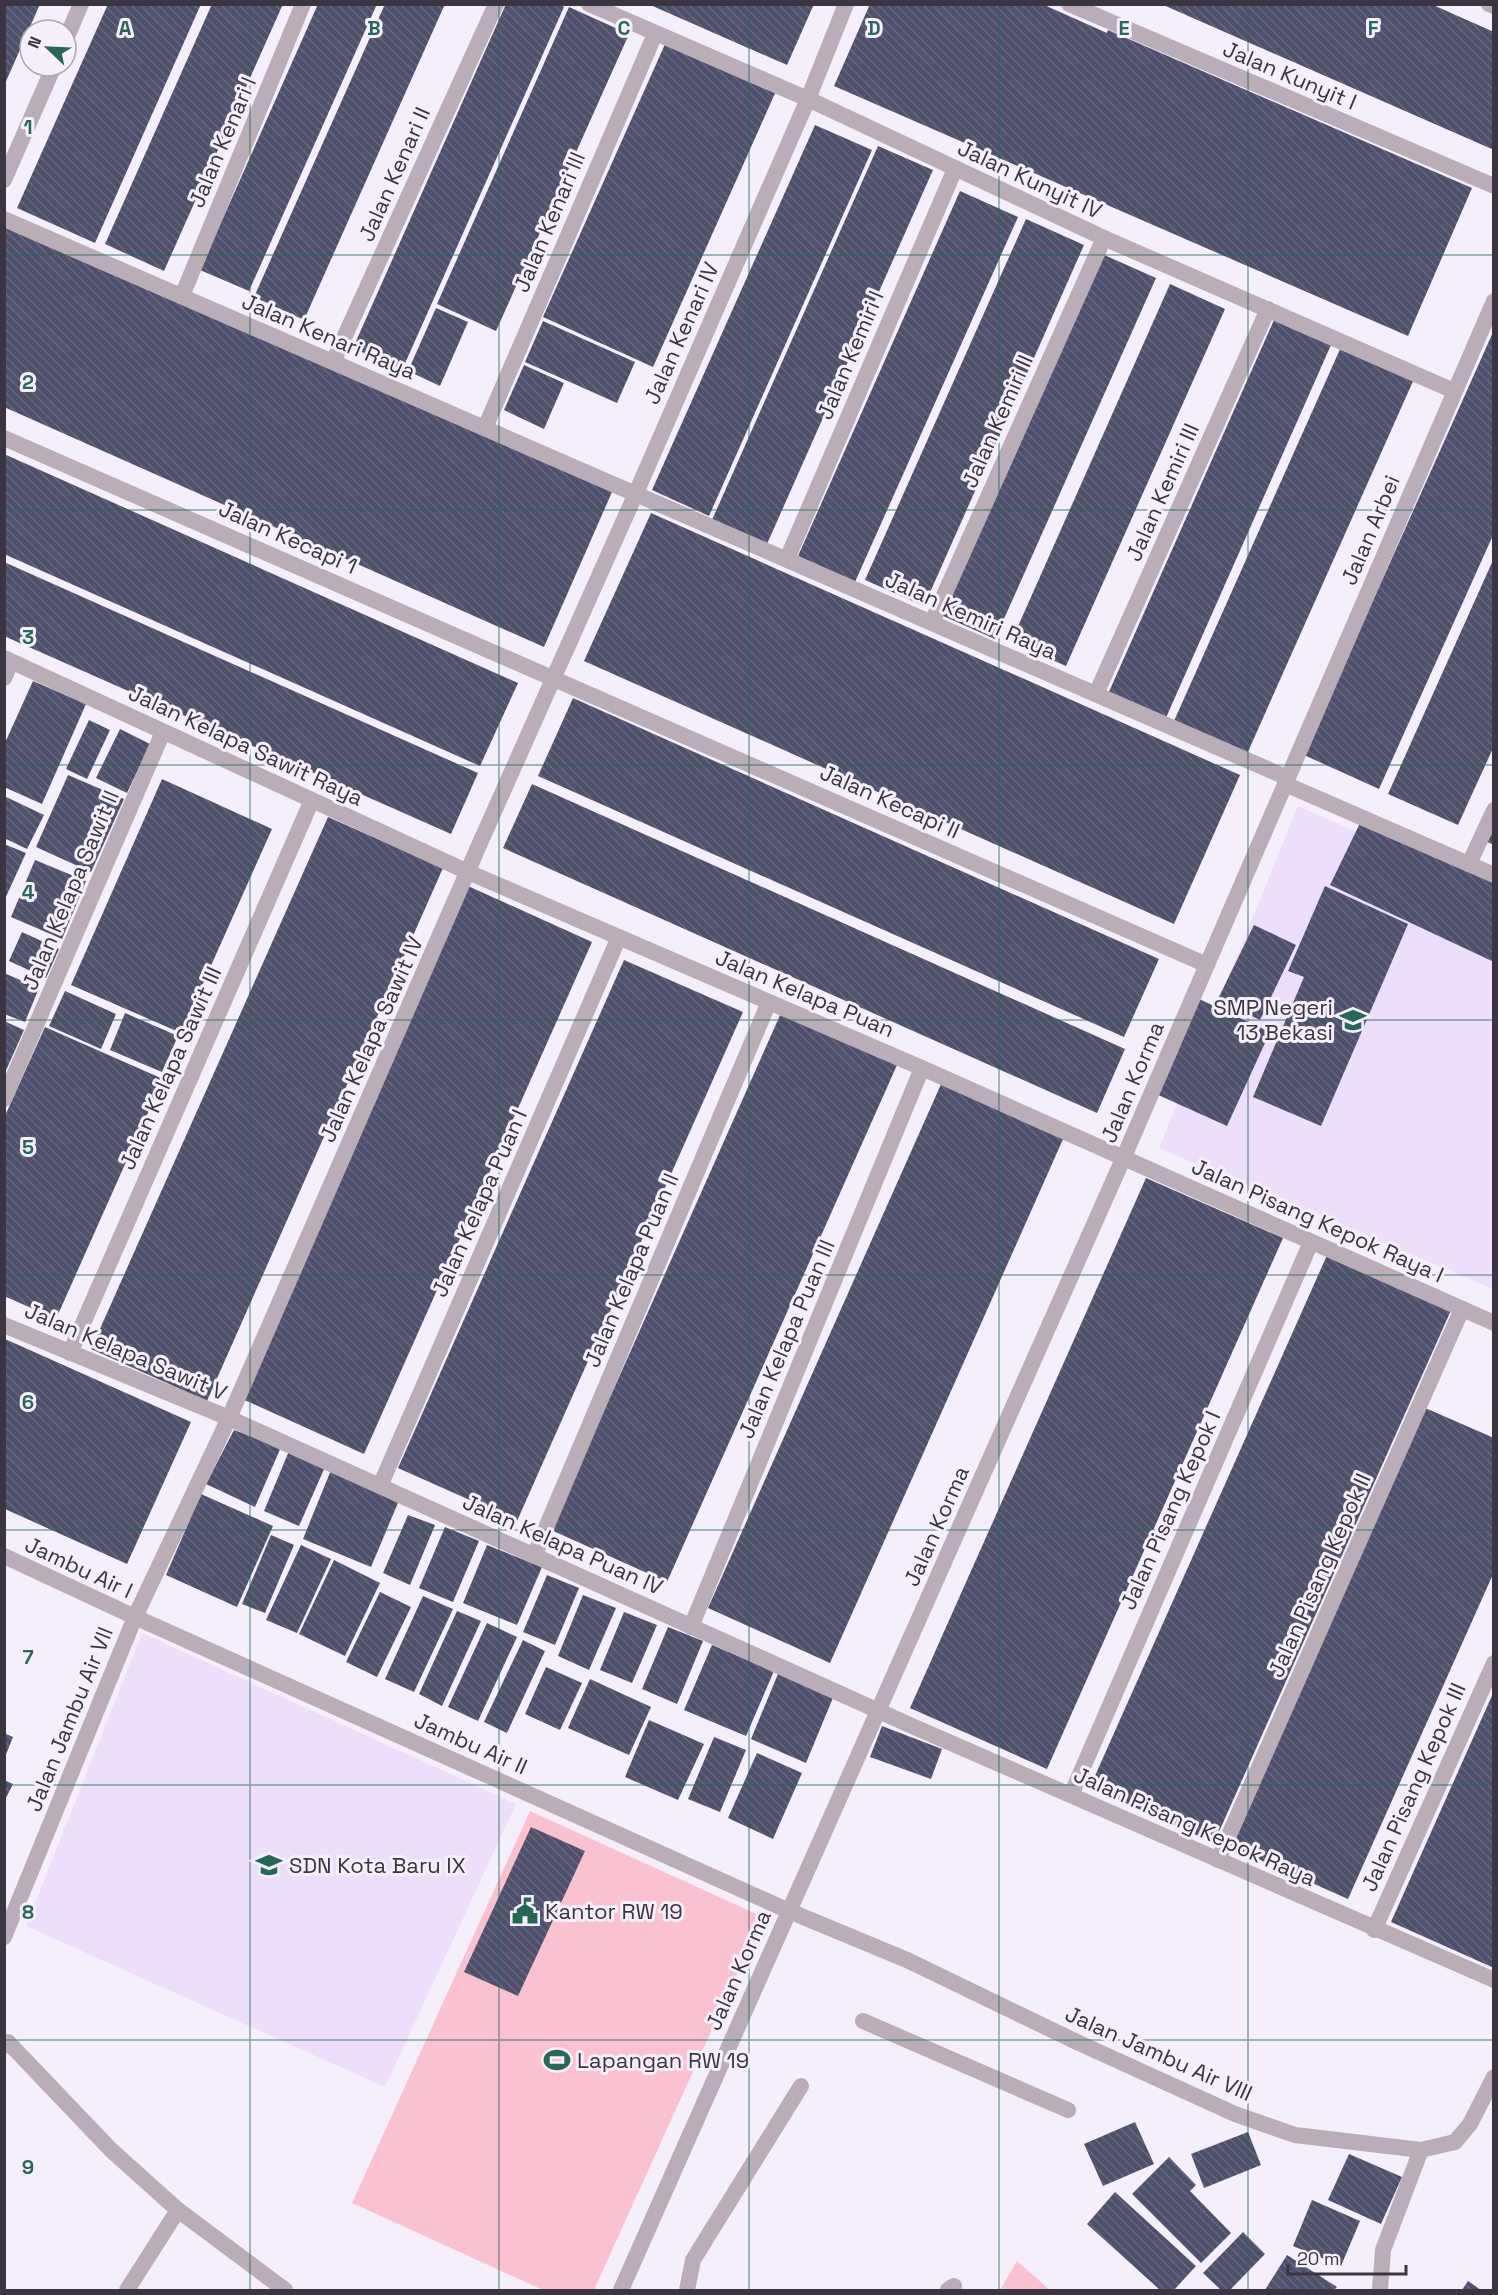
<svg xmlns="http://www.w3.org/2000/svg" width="1498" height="2295" viewBox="0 0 1498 2295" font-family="'Space Grotesk',sans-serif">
<defs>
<pattern id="building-back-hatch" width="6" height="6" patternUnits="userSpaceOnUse" patternTransform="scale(1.5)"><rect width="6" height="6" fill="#4f516c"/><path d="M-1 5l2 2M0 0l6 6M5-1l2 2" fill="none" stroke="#66687e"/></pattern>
</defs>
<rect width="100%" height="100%" fill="#f5effb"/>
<g fill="#eddefc">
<path d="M1298 806 1493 891V1289L1159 1148Z"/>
<path d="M142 1633 516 1804 385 2087 26 1926Z"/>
</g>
<g fill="#fbc1d0">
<path d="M530 1811 763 1917 594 2290H543L352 2203Z"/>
<path d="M1017 2261 1050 2290H1000Z"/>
</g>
<g fill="url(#building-back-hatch)">
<path d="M4 4H40L4 86Z"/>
<path d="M108 4H201L95 243 17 208Z"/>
<path d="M212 4H283L164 271 105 244Z"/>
<path d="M318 4H377L249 291 200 270Z"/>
<path d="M385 4H445L304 320 254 297Z"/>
<path d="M506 4H558L564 7 402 370 353 348Z"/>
<path d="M648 4H814L787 65Z"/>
<path d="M870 4H1042L1107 33 1108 30 1472 188 1408 336 834 86Z"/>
<path d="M1161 4H1431L1451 13 1494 32V150Z"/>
<path d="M569 7 629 34 496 331 437 304Z"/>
<path d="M666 42 776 91 653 367 543 317Z"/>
<path d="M815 125 872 150 709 516 652 490Z"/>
<path d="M878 146 933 170 767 544 712 520Z"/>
<path d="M960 191 1018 217 855 582 798 556Z"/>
<path d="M1026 219 1084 245 924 606 865 580Z"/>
<path d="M4 221 612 492 544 647 4 407Z"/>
<path d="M1102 254 1156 278 995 639 941 615Z"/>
<path d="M1170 284 1225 309 1066 666 1011 642Z"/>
<path d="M436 308 468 322 440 386 408 371Z"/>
<path d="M1274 320 1331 345 1165 720 1108 694Z"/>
<path d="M543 321 635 362 617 403 525 362Z"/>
<path d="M1494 330V533L1379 789 1304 755Z"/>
<path d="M1341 347 1414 379 1247 754 1174 721Z"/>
<path d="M524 365 564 383 544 429 504 410Z"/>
<path d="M4 454 518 683 480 766 4 554Z"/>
<path d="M651 513 1240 775 1174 924 584 661Z"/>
<path d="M1494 558V746L1458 825 1388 794Z"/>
<path d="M4 562 478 773 451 834 4 636Z"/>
<path d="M33 681 86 704 42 804 4 787V745Z"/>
<path d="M573 698 1159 959 1124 1037 538 776Z"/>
<path d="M89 720 110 730 87 779 66 769Z"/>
<path d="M120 729 150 744 127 793 96 778Z"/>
<path d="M68 775 124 799 91 872 36 847Z"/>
<path d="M162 779 272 829 181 1033 71 985Z"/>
<path d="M532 784 1125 1049 1097 1113 503 848Z"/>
<path d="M4 796 44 815 27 849 4 838Z"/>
<path d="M328 817 443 868 207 1401 91 1349Z"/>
<path d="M1361 821 1494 883V962L1330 885Z"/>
<path d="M1494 829V845L1487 842Z"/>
<path d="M4 844 26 853 4 901Z"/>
<path d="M35 860 86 881 62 939 11 917Z"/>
<path d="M468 886 592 942 364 1454 240 1398Z"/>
<path d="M1325 886 1408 924 1321 1126 1253 1097 1304 977 1288 971Z"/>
<path d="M1254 925 1296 945 1260 1020 1218 999Z"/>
<path d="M22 932 59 949 46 978 9 961Z"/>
<path d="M624 960 743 1012 517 1521 398 1468Z"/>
<path d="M4 973 39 988 25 1022 4 1014Z"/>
<path d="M65 991 116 1014 101 1049 49 1026Z"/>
<path d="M1199 999 1270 1032 1227 1126 1156 1094Z"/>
<path d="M125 1013 178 1036 162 1072 110 1050Z"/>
<path d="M781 1013 897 1065 667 1582 551 1530Z"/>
<path d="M4 1021 24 1030 4 1075Z"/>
<path d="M45 1027 163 1079 56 1319 4 1296V1118Z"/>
<path d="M942 1082 1064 1137 830 1663 708 1608Z"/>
<path d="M1146 1178 1283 1238 1047 1769 910 1708Z"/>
<path d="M1328 1253 1452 1308 1214 1843 1090 1787Z"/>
<path d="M5 1339 191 1422 127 1564 5 1509Z"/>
<path d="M1423 1407 1494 1438V1572L1348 1899 1229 1846Z"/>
<path d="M234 1430 281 1447 255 1507 206 1484Z"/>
<path d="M289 1451 325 1467 299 1526 264 1511Z"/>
<path d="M331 1470 400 1498 371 1567 303 1539Z"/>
<path d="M201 1494 273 1526 237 1607 166 1575Z"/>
<path d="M408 1515 435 1525 410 1585 383 1573Z"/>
<path d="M445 1527 479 1541 453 1602 419 1588Z"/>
<path d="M271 1535 294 1545 265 1613 242 1604Z"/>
<path d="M301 1545 331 1559 297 1633 266 1620Z"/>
<path d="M487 1545 542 1567 517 1625 463 1603Z"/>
<path d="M334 1560 380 1583 345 1656 299 1634Z"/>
<path d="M547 1575 579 1588 555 1645 523 1632Z"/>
<path d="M380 1592 411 1607 377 1677 346 1662Z"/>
<path d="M583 1595 616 1608 589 1670 558 1656Z"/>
<path d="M423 1596 453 1609 414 1692 385 1679Z"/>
<path d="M457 1611 481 1621 442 1706 419 1694Z"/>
<path d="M624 1612 657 1625 632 1683 600 1670Z"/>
<path d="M487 1623 517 1637 478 1721 448 1707Z"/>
<path d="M668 1627 703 1641 677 1704 642 1689Z"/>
<path d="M523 1640 545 1651 507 1733 484 1722Z"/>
<path d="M712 1645 774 1671 746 1736 684 1710Z"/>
<path d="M546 1667 582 1683 560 1730 525 1714Z"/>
<path d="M780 1669 835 1693 806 1763 751 1739Z"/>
<path d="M590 1679 651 1707 629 1755 568 1728Z"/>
<path d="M1494 1691V1968L1391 1922Z"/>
<path d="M649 1720 704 1744 678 1800 625 1777Z"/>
<path d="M882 1726 942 1749 931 1779 870 1757Z"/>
<path d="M4 1733 13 1737 5 1757H4Z"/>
<path d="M714 1737 746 1750 720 1812 688 1799Z"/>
<path d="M757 1753 802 1773 773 1839 728 1818Z"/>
<path d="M4 1780 13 1784 4 1802Z"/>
<path d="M531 1827 585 1851 518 1996 464 1972Z"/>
<path d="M1135 2122 1154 2164 1103 2186 1084 2144Z"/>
<path d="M1248 2132 1261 2165 1204 2188 1191 2154Z"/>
<path d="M1349 2154 1402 2177 1381 2224 1328 2200Z"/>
<path d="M1169 2157 1196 2185 1190 2191 1231 2233 1201 2263 1132 2194Z"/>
<path d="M1115 2192 1196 2266 1174 2290H1160L1087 2224Z"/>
<path d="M1312 2200 1360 2221 1341 2266 1293 2246Z"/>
<path d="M1243 2232 1265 2254 1230 2290H1221L1203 2273Z"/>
<path d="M1287 2255 1337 2287 1334 2290H1265Z"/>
<path d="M1468 2281 1481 2290H1462Z"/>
</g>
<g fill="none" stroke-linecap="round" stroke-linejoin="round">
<g stroke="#baadb7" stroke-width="16">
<path d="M863 2021 1068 2110"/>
<path d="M687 2290 693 2260 801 2086"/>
<path d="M948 2290 954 2286"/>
</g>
<g stroke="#baadb7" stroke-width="16">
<path d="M589 4 808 99 1104 238 1454 391"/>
<path d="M1069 4 1494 186"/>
<path d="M1489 4 1494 6"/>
<path d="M66 39 81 4"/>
<path d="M4 180 54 66"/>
<path d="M4 219 1288 778"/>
<path d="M182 296 303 4"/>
<path d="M333 362 496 4"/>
<path d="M485 428 655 34"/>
<path d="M4 438 1207 965"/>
<path d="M787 559 955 169"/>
<path d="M932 622 1104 238"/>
<path d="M4 658 468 872 922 1068 1494 1323"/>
<path d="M4 678 11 662"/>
<path d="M1096 694 1268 309"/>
<path d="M1285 784 1494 875"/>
<path d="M1469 864 1494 810"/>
<path d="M4 1099 163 732"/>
<path d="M4 1325 229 1418 912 1726 1494 1980"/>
<path d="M70 1353 312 800"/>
<path d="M380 1486 619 937"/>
<path d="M4 1556 135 1617 789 1911 907 1960 1079 2043 1235 2114 1295 2135 1421 2150 1455 2142 1470 2124 1494 2077"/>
<path d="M534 1556 769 1002"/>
<path d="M691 1627 922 1068"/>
<path d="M1071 1795 1311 1242"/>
<path d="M1218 1860 1462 1309"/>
<path d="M1374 1930 1494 1663"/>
<path d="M4 1937 135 1617 229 1418 480 843 636 493 808 99 846 4"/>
<path d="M4 2046 8 2042 111 2150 178 2210 285 2290"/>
<path d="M127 2290 178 2210"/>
<path d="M621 2290 1123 1159 1494 301"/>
<path d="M1380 2290 1383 2250 1421 2150"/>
</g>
</g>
<path fill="none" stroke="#266858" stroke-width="1.5" stroke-opacity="0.55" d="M250 4V2290M499 4V2290M749 4V2290M999 4V2290M1248 4V2290M4 255H1494M4 510H1494M4 765H1494M4 1020H1494M4 1275H1494M4 1530H1494M4 1785H1494M4 2040H1494"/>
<defs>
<g id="school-bare" transform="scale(2.07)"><path d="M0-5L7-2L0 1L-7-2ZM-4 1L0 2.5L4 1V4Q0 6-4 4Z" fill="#266858" stroke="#f5effb" stroke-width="2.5" paint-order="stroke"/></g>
<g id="civic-bare" transform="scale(2.07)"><path d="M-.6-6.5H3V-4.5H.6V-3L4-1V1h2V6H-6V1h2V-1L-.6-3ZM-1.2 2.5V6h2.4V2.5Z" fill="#266858" stroke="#f5effb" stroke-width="2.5" paint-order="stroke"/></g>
<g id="stadium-bare" transform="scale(2.07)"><path d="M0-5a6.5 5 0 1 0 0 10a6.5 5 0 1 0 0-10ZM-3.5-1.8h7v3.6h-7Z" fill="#266858" stroke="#f5effb" stroke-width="2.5" paint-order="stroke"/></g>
</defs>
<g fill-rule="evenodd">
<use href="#school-bare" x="1353" y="1020"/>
<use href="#school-bare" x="269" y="1865"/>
<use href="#civic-bare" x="525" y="1911"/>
<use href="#stadium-bare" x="557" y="2060"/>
</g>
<g text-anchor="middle" stroke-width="6" stroke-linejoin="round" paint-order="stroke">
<g font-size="22" fill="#3b3441" stroke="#f5effb">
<text transform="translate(1290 75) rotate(23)" y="8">Jalan Kunyit I</text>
<text transform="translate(222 142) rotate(-67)" y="8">Jalan Kenari I</text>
<text transform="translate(394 174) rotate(-66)" y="8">Jalan Kenari II</text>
<text transform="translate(1030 179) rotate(25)" y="8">Jalan Kunyit IV</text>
<text transform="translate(549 222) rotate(-67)" y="8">Jalan Kenari III</text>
<text transform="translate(681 333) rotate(-66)" y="8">Jalan Kenari IV</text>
<text transform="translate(329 336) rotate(23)" y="8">Jalan Kenari Raya</text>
<text transform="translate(850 355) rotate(-67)" y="8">Jalan Kemiri I</text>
<text transform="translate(997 421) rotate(-66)" y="8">Jalan Kemiri II</text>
<text transform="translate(1162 492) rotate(-66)" y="8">Jalan Kemiri III</text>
<text transform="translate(1370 530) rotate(-67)" y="8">Jalan Arbei</text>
<text transform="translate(288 537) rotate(24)" y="8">Jalan Kecapi 1</text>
<text transform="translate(971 615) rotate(24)" y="8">Jalan Kemiri Raya</text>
<text transform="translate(246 745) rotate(25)" y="8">Jalan Kelapa Sawit Raya</text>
<text transform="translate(890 801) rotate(24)" y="8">Jalan Kecapi II</text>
<text transform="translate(70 890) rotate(-67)" y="8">Jalan Kelapa Sawit II</text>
<text transform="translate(805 993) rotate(23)" y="8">Jalan Kelapa Puan</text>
<text transform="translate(371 1039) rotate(-66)" y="8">Jalan Kelapa Sawit IV</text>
<text transform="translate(170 1068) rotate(-66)" y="8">Jalan Kelapa Sawit III</text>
<text transform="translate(1132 1082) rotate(-67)" y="8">Jalan Korma</text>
<text transform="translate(479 1203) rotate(-66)" y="8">Jalan Kelapa Puan I</text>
<text transform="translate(1318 1220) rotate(24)" y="8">Jalan Pisang Kepok Raya I</text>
<text transform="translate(631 1270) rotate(-67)" y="8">Jalan Kelapa Puan II</text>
<text transform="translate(786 1339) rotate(-67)" y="8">Jalan Kelapa Puan III</text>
<text transform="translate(126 1351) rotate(23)" y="8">Jalan Kelapa Sawit V</text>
<text transform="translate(1170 1510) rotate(-66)" y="8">Jalan Pisang Kepok I</text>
<text transform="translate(936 1526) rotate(-66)" y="8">Jalan Korma</text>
<text transform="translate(563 1544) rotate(24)" y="8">Jalan Kelapa Puan IV</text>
<text transform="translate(79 1567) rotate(25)" y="8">Jambu Air I</text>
<text transform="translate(1319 1575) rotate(-66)" y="8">Jalan Pisang Kepok II</text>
<text transform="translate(69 1719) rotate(-68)" y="8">Jalan Jambu Air VII</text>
<text transform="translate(471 1743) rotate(24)" y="8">Jambu Air II</text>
<text transform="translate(1413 1787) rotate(-66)" y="8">Jalan Pisang Kepok III</text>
<text transform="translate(1195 1826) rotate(24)" y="8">Jalan Pisang Kepok Raya</text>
<text transform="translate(738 1970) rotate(-66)" y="8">Jalan Korma</text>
<text transform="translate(1159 2053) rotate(24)" y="8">Jalan Jambu Air VIII</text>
</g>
<g font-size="22" fill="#3b3441" stroke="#f5effb" text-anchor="start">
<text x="1333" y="1015" text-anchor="end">SMP Negeri<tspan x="1333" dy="25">13 Bekasi</tspan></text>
<text x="289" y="1873">SDN Kota Baru IX</text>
<text x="545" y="1919">Kantor RW 19</text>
<text x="577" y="2068">Lapangan RW 19</text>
</g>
</g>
<g font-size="20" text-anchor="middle" font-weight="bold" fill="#266858" stroke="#f5effb" stroke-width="6" stroke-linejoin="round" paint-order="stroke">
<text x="125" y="35">A</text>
<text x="374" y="35">B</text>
<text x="624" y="35">C</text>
<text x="874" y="35">D</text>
<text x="1124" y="35">E</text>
<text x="1373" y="35">F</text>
<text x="28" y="134">1</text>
<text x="28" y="389">2</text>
<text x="28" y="644">3</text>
<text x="28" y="899">4</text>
<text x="28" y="1154">5</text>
<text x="28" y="1409">6</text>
<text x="28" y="1664">7</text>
<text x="28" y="1919">8</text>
<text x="28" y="2174">9</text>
</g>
<rect width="1498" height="2295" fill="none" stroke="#3b3441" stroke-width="12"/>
<g transform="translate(48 48) rotate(293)"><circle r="28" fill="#f5effb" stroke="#aba4b1" stroke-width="1.5"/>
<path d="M0-4.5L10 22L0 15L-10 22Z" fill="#266858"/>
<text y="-9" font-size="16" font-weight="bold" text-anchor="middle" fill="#3b3441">N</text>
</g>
<path d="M1288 2265v9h118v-9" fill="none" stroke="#3b3441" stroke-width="3"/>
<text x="1297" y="2265" font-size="18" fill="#3b3441" stroke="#f5effb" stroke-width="4.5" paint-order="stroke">20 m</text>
</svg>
